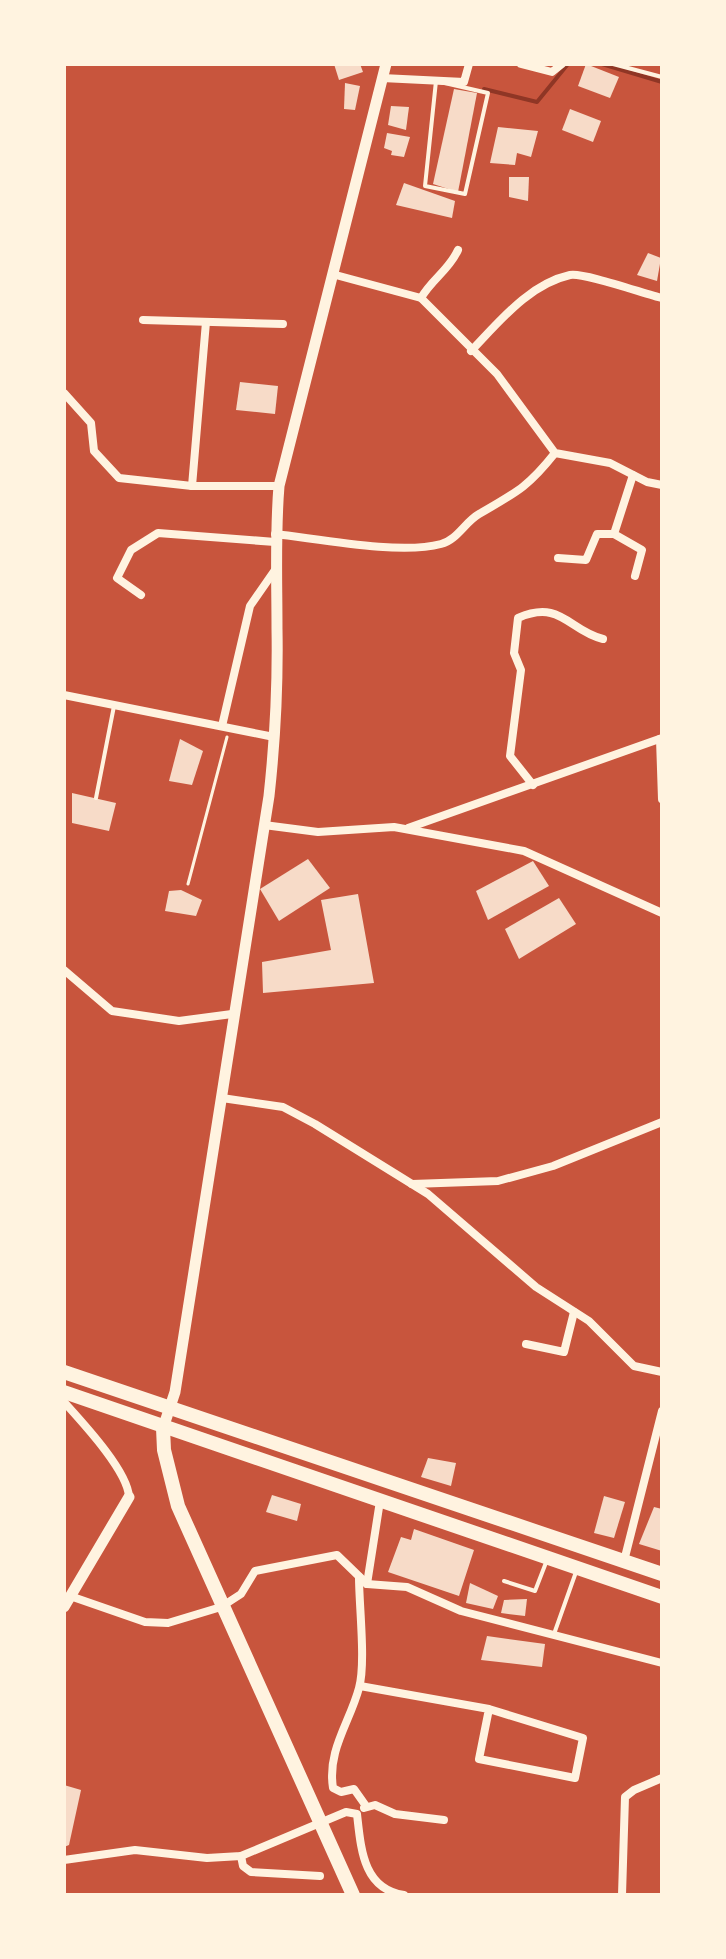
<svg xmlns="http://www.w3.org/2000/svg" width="726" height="1959" viewBox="0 0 726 1959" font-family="Poppins,sans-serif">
<rect width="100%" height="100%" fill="#c8553d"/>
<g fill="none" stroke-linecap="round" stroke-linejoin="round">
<g stroke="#8f3625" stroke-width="4">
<path d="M602 64 662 82"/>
<path d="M484 89 537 102 568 64"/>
</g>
</g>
<g fill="#f7dbc8">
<path d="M334 64H360L363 72 339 80Z"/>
<path d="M586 64 619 77 610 98 578 86Z"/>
<path d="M345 83 360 86 355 110 344 109Z"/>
<path d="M454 89 477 93 458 192 433 184Z"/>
<path d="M391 106 409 107 406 130 388 125Z"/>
<path d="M570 109 601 121 593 142 562 130Z"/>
<path d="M498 127 538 131 531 157 517 153 515 165 490 163Z"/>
<path d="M387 133 410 137 404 157 391 155 392 151 384 148Z"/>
<path d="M509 177H529L528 201 509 197Z"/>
<path d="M404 183 455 201 452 218 396 205Z"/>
<path d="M648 253 661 258 657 281 637 275Z"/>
<path d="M240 382 278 386 275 414 236 410Z"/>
<path d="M180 739 203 751 192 785 169 781Z"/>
<path d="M72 793 116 803 109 831 72 823Z"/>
<path d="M308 859 330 888 279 921 260 889Z"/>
<path d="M533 861 549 886 488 920 476 891Z"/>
<path d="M181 890 202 900 196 916 165 911 169 891Z"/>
<path d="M358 894 374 983 263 993 262 962 331 950 321 900Z"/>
<path d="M559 898 576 924 519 959 505 929Z"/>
<path d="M428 1458 456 1463 451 1486 421 1477Z"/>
<path d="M272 1495 301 1504 297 1521 266 1512Z"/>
<path d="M604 1496 625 1502 614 1538 594 1533Z"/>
<path d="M654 1507 662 1509V1551L639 1544Z"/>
<path d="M414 1529 474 1550 459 1596 388 1572 401 1537 411 1540Z"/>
<path d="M470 1583 498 1596 493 1609 466 1603Z"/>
<path d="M527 1599 525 1616 501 1613 504 1600Z"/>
<path d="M487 1636 545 1644 542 1667 481 1660Z"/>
<path d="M64 1785 81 1790 69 1845 64 1847Z"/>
</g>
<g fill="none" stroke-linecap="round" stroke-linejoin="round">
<path stroke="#fff3e0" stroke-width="3" d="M188 884 227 737"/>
<g stroke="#fff3e0" stroke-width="4">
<path d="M613 64 662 77"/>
<path d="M436 81 488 93 465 194 425 186Z"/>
<path d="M96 798 114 706"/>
<path d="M504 1581 535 1591 547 1560"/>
<path d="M554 1634 576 1572"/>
</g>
<g stroke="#fff3e0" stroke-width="8">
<path d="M521 64 552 72 562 64"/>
<path d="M382 78 464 82 469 64"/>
<path d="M332 274 421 298 497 374 555 453 610 463 647 482 662 485"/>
<path d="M421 298C432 279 449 270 458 250"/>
<path d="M143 320 283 324"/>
<path d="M471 351C499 322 529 284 570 275 583 272 645 294 662 298"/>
<path d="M64 393 91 423 94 451 119 478 192 486H279"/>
<path d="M633 475 614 534 642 550 635 576"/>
<path d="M192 486 206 322"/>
<path d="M275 534C319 539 400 555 441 544 457 540 465 522 479 514 517 492 528 487 555 453"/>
<path d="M558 558 586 560 597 534H614"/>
<path d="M141 595 117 578 131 550 158 533 275 542"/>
<path d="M64 695 274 737"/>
<path d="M222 726 250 606 275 570"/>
<path d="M660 739 662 799"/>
<path d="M533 785 510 756 521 670 514 653 518 618C561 599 569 631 603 639"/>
<path d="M264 825 318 832 394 827 524 851 662 913"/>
<path d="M408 828 662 738"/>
<path d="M64 970 112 1011 179 1021 232 1014"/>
<path d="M222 1098 283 1107 315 1124 428 1194 536 1287 589 1321 634 1366 662 1372"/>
<path d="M412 1184 498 1181 553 1166 662 1122"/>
<path d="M526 1344 564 1352 574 1312"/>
<path d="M64 1402C82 1422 128 1471 129 1497"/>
<path d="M624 1561 662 1411"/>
<path d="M359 1577C359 1606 366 1663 359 1688 350 1722 327 1750 333 1788L341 1792 354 1789 366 1806"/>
<path d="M367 1584 380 1501"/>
<path d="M70 1596 145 1622 168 1623 221 1607 241 1594 255 1571 337 1555 367 1584 407 1587 461 1611 662 1663"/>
<path d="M360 1686 489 1709 583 1738 575 1778 479 1759 489 1709"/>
<path d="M364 1808 375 1805 395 1814 444 1820"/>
<path d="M241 1856 243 1866 251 1872 320 1876"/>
<path d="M64 1860 135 1850 207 1858 241 1856 346 1812 357 1814C361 1849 363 1889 404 1895"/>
<path d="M622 1895 625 1797 634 1790 662 1778"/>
</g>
<g stroke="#fff3e0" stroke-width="11">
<path d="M163 1428 175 1392 269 796C275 741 278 685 277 629 277 580 275 534 279 486L386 64"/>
<path d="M64 1607 129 1497"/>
</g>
<path stroke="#fff3e0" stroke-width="14" d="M163 1428 164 1450 178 1506 353 1895"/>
<g stroke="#fff3e0" stroke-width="14">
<path d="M64 1372 662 1574"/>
<path d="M64 1392 662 1597"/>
</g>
</g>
<rect width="726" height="1959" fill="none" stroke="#fff3e0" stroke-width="132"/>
</svg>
